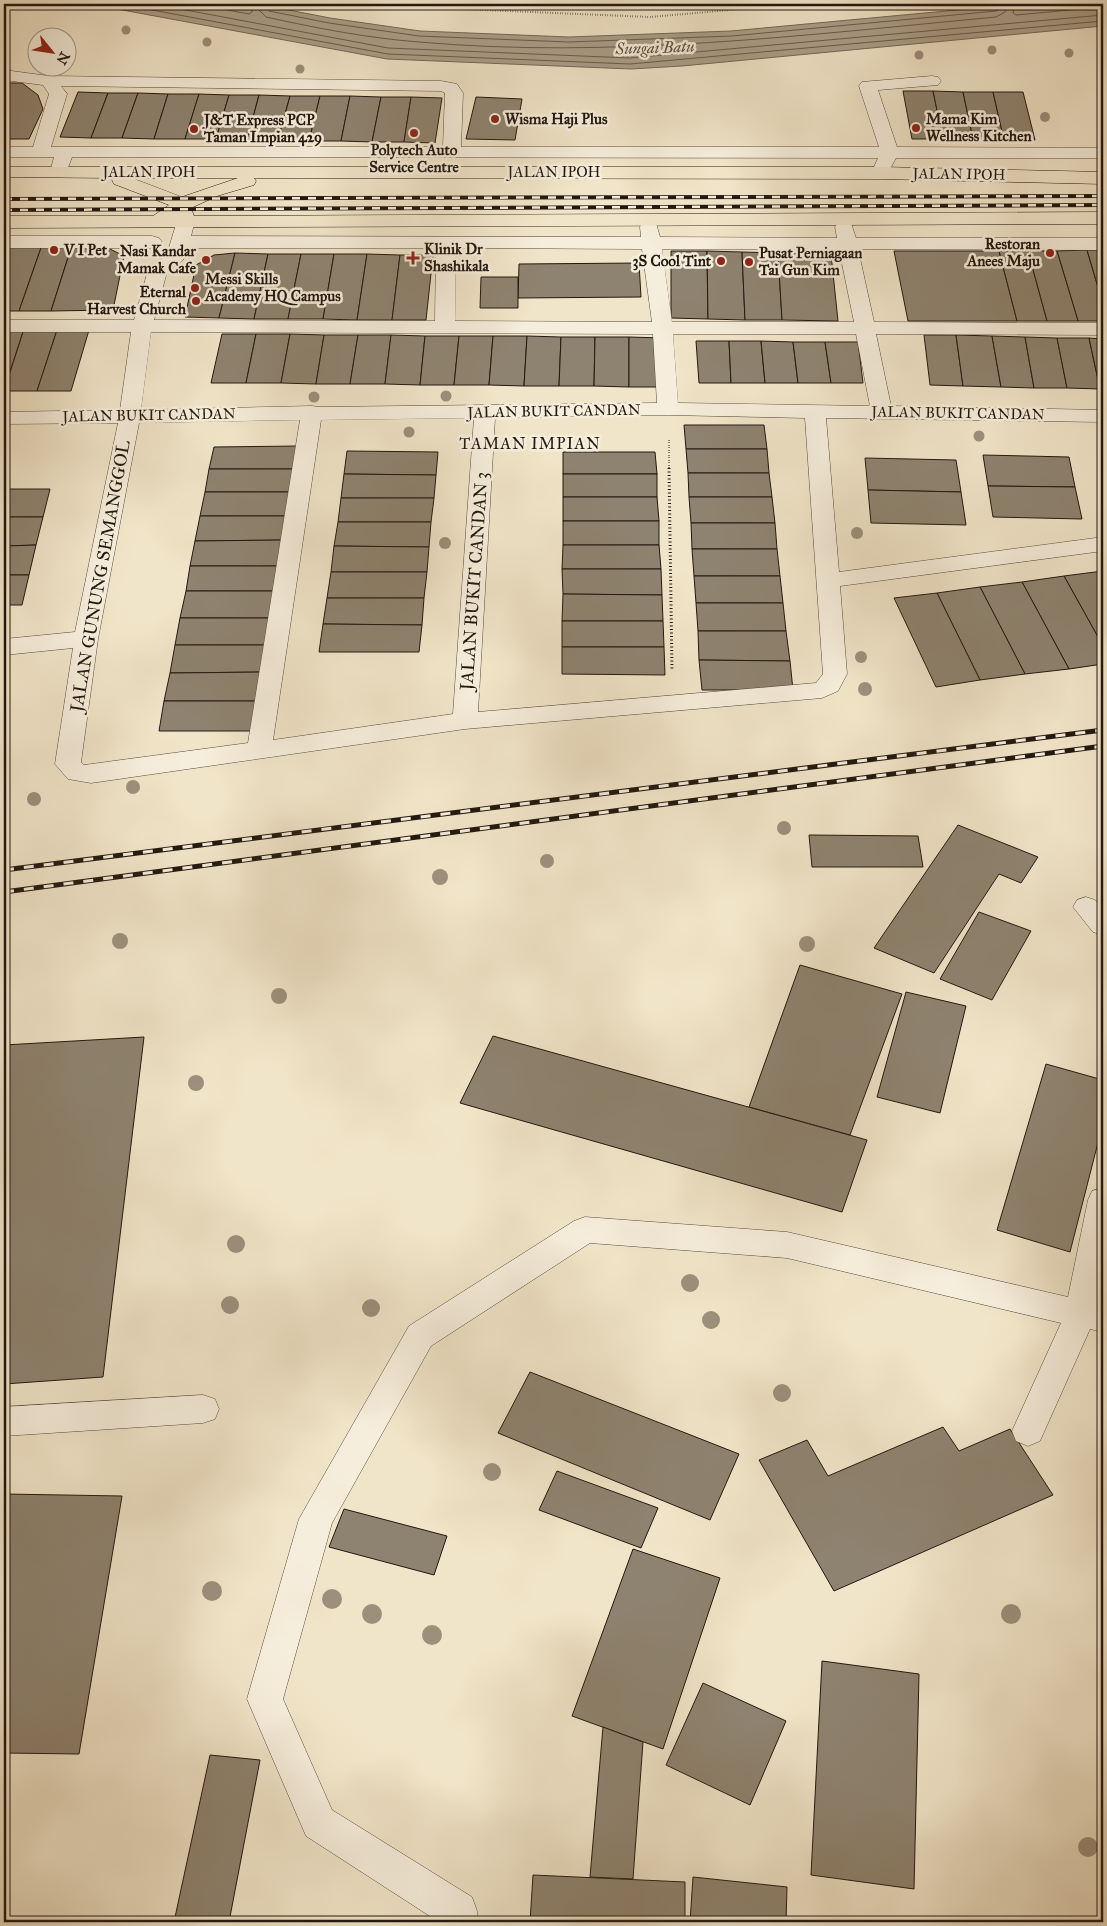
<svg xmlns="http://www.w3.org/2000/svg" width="1107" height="1926" viewBox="0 0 1107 1926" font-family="'IM FELL Great Primer',serif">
<rect width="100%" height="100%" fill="#f1e5c9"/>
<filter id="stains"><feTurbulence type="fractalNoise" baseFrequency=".004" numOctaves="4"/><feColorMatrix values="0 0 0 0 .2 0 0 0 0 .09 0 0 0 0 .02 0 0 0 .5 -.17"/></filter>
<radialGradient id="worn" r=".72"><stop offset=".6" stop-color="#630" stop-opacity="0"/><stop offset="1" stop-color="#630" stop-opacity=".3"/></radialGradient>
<path fill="#ab9f8a" stroke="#746959" d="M90 4H258L330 18 420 31 569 37 731 31 1022 4H1103V26L682 66 631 69 387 59Z"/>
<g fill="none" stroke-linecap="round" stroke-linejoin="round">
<g stroke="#665c4d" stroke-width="1">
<path d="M120 4 388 54 630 64 1103 21"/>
<path d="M154 4 388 48 630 58 1103 15"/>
<path d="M195 4 249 14 252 12 251 4"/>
<path d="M258 4 260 11 266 17C316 28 367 38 419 42 611 59 804 35 996 17L1005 12 1007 4"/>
<path d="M265 4 269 11 329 23 419 36 569 42 732 36 996 11 1000 9 1001 4"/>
<path d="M1015 4 1013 13 1016 15 1103 7"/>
</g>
</g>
<g fill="#8e8370" stroke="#221810">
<path d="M4 83H22L38 95 43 109 29 139H4Z"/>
<path d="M903 91H933L943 139H912Z"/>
<path d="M933 91 963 92 973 139H943Z"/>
<path d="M78 92 108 93 91 138 60 137Z"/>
<path d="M963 92H993L1004 140 973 139Z"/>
<path d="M993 92H1023L1035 140H1004Z"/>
<path d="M108 93H138L122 138H91Z"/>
<path d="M138 93 168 94 154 139 122 138Z"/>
<path d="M168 94H199L185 139H154Z"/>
<path d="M199 94 229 95 216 139H185Z"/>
<path d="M229 95H259L247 140 216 139Z"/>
<path d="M259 95 290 96 278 140H247Z"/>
<path d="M290 96H320L309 141 278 140Z"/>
<path d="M320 96H350L341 141H309Z"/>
<path d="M350 96 381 97 372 142 341 141Z"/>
<path d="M381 97H411L404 142H372Z"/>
<path d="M411 97 442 98 435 143 404 142Z"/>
<path d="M476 97 522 99 515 140 466 139Z"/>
<path d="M4 245H11L4 266Z"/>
<path d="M11 245H42L19 311H4V266Z"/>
<path d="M42 245H72L51 311H19Z"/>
<path d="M72 245 106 247 124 256 113 310 51 311Z"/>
<path d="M1087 250 1103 304V321H1078L1057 251Z"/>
<path d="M1087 250H1103V304Z"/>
<path d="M671 251H707L708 319 671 318Z"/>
<path d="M707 251 742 252 745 320 708 319Z"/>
<path d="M894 251H999L1017 321H908Z"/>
<path d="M999 251H1028L1047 321H1017Z"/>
<path d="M1028 251H1057L1078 321H1047Z"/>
<path d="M742 252 778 253 782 320H745Z"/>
<path d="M235 253 219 318 185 317 196 265 214 255Z"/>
<path d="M235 253 268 254 254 319 219 318Z"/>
<path d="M778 253 831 254 838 321 782 320Z"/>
<path d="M268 254H301L288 319H254Z"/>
<path d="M301 254H334L323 319H288Z"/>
<path d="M334 254H367L357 320 323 319Z"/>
<path d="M367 254 400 255 392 320H357Z"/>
<path d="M400 255H433L426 320H392Z"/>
<path d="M639 263 641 297 518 298 519 264Z"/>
<path d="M481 277H518V308H480Z"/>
<path d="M4 329H24L4 390Z"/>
<path d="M24 329 57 330 37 391H4Z"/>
<path d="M57 330H89L71 391H37Z"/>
<path d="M222 334H256L246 383H211Z"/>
<path d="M256 334H290L281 383H246Z"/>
<path d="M290 334 324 335 316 384 281 383Z"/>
<path d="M324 335H358L350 384H316Z"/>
<path d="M358 335H391L385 384H350Z"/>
<path d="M391 335 425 336 420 385 385 384Z"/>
<path d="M924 335H956L963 386 930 385Z"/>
<path d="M956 335 992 336 1001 387 963 386Z"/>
<path d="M425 336H459L454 385H420Z"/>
<path d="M459 336H493L489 385H454Z"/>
<path d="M493 336H527L524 386 489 385Z"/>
<path d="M527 336 561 337 559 386H524Z"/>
<path d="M992 336 1025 337 1034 388 1001 387Z"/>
<path d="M561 337H595L594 386H559Z"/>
<path d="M595 337H629V387L594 386Z"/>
<path d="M629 337 663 338 664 387H629Z"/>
<path d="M1025 337 1057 338 1067 388H1034Z"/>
<path d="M1057 338H1089L1100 389 1067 388Z"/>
<path d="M1089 338 1103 339V389H1100Z"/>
<path d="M696 341H729L731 383H699Z"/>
<path d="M729 341H761L765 383H731Z"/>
<path d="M761 341 793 342 798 383H765Z"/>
<path d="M793 342H825L831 383H798Z"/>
<path d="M825 342H858L863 383H831Z"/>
<path d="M684 425H764L767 449H686Z"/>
<path d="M298 446 295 469H209L214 447Z"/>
<path d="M686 449H767L769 473H688Z"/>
<path d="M347 451 438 452 436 475 344 474Z"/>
<path d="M563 452H655L657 474H563Z"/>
<path d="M983 455 1069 457 1075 487 988 486Z"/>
<path d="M865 458 956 460 961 492 868 490Z"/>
<path d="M209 469H295L292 492H205Z"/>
<path d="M688 473H769L772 497H689Z"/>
<path d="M344 474 436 475 434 498H341Z"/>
<rect x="563" y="474" width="94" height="23"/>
<path d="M988 486 1075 487 1082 519 993 517Z"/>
<path d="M4 489H50L43 517H4Z"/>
<path d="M868 490 961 492 966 525 871 523Z"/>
<path d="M205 492H292L288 516H200Z"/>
<path d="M563 497H657L659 521H563Z"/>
<path d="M689 497H772L775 523H691Z"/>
<path d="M341 498H434L431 522H338Z"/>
<path d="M200 516H288L284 540 195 541Z"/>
<path d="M4 517H43L36 545 4 546Z"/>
<rect x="563" y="521" width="96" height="24"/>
<path d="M338 522H431L429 547 334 546Z"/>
<path d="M691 523H775L777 549H692Z"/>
<path d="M284 540 281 566H190L195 541Z"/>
<path d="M36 545 29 575H4V546Z"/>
<path d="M563 545H659L661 569H562Z"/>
<path d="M334 546 429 547 427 572H331Z"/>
<path d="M692 549H777L780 576H694Z"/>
<path d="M190 566H281L276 591H186Z"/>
<path d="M562 569H661L662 595 563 594Z"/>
<path d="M1103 571V646L1064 576Z"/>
<path d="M331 572H427L424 598H327Z"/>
<path d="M4 575H29L22 605H4Z"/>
<path d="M694 576H780L783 603H696Z"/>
<path d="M1064 576 1103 646V664L1069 669 1022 582Z"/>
<path d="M1022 582 1069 669 1025 674 980 587Z"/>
<path d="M980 587 1025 674 980 680 937 593Z"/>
<path d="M186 591H276L273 618H180Z"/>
<path d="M937 593 980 680 936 687 894 598Z"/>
<path d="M563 594 662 595 663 621H562Z"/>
<path d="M327 598H424L422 625 323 624Z"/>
<path d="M696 603H783L786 631H698Z"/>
<path d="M180 618H273L269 645H175Z"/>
<path d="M562 621H663L664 647H562Z"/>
<path d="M323 624 422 625 419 652H319Z"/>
<path d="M698 631H786L790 661 699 660Z"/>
<path d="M175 645H269L265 672 170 673Z"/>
<path d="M562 647H664L665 675 562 674Z"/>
<path d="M699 660 790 661 793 690H702Z"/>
<path d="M265 672 260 701H164L170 673Z"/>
<path d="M164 701H260L257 731H159Z"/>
<path d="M958 825 1038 857 1021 883 999 874 934 973 874 948Z"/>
<path d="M809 835 918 836 923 867H812Z"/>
<path d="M979 912 1031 931 992 1000 940 979Z"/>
<path d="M800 965 902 994 850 1135 749 1107Z"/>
<path d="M906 992 966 1006 940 1113 877 1097Z"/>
<path d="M493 1036 867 1140 842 1212 460 1103Z"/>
<path d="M144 1037 103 1377 4 1384V1045Z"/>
<path d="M1046 1064 1103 1080V1123L1070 1252 997 1230Z"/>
<path d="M530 1372 739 1454 710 1520 498 1433Z"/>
<path d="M943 1427 959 1451 1010 1429 1053 1495 834 1591 759 1460 807 1440 828 1476Z"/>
<path d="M557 1471 658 1508 641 1548 539 1510Z"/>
<path d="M4 1494 122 1496 79 1754 4 1753Z"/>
<path d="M344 1509 447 1536 434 1575 329 1547Z"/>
<path d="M633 1549 720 1578 663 1749 572 1716Z"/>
<path d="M822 1661 919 1674 914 1889 811 1875Z"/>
<path d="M703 1683 786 1721 750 1805 666 1765Z"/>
<path d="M603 1727 643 1742 633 1879 590 1877Z"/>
<path d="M210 1755 260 1760 229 1922H174Z"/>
<path d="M533 1875 685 1882V1922H530Z"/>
<path d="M693 1877 787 1887 786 1922H690Z"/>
</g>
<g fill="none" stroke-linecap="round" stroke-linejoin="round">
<g stroke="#564b3e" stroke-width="1">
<g id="minor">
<path d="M4 70 49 76 441 81 457 84 463 93 461 147H879L859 86 862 82 932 76 938 77 941 81 938 85 878 90 897 147 1103 148V158H896L888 173H876L873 169 878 158 72 157 65 176H53L50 172 54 157H4V147H33L49 94 43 85 4 80ZM61 86 441 91 445 93 443 147H51L67 94Z"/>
<path d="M186 215 193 217 195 221 191 236 641 237 640 227 642 223H656L660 237 837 238 835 227 837 223H851L856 238H1103V250L858 249 874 322 1103 323V335L876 334 891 406 1103 410V422L826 418 839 572 1103 537V551L840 586 847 674 838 691 822 698 465 729 91 783 68 779 55 764 73 648 4 655V639L75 632 118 423 4 424V412L120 410 131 332H4V320H134L148 270 167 254 177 221 179 217ZM188 248H436L435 321 154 320 167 272 183 260ZM456 248 642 249 652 322 455 321ZM662 249H839L854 322H672ZM151 332 653 334 657 403 319 407 312 406 141 410ZM673 334H856L870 406 678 403ZM668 415 805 418 823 674 816 683 478 712 495 418ZM474 418 453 714 273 740 321 420ZM300 420 248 743 84 765 81 762 98 639 139 423Z"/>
<path d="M4 236H152L159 238 162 242 159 246 152 248H4Z"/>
<path d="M1086 897 1095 900 1103 908V935L1093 932 1073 907 1077 900Z"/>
<path d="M1103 1188V1279L1099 1304 1103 1306V1332L1090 1329 1040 1441 1028 1446 1016 1441 1012 1431 1061 1323 787 1258 590 1243 431 1346 332 1523 283 1699 332 1810 472 1897 477 1911V1922H439L306 1836 247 1699 299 1519 409 1326 574 1221 585 1217 787 1232 1068 1297 1088 1200 1092 1191Z"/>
<path d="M203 1395 215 1399 219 1409 215 1419 203 1423 4 1436V1407Z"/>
</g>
</g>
<g stroke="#221810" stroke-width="1">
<path id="major" d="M4 167H880L1103 172V184L880 179 254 178 256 181 254 185 217 196 191 208 194 216 1103 212V224L4 228V216H153L169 205 114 184 112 180 113 178 4 177ZM132 178H238L182 197Z"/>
</g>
<g stroke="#221810" stroke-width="2" stroke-dasharray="0.5 2" stroke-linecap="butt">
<path d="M408 4 436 8 650 17 799 4"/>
<path d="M669 440V469"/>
</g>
<path stroke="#221810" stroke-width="3" stroke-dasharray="1 2.5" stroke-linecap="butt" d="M669 468 672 671"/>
<use href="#minor" fill="#f6eedc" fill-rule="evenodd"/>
<use href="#major" fill="#f1e5c9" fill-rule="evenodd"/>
<g stroke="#221810" stroke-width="4">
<g id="rail-far1">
<path d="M4 199 1103 196"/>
<path d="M4 210 1103 205"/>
</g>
</g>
<g stroke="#221810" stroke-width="5">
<g id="rail">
<path d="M4 870 1103 730"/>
<path d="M4 892 1103 746"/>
</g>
</g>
<use href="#rail-far1" stroke="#f6eedc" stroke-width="2.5" stroke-dasharray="8" stroke-linecap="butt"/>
<use href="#rail" stroke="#f6eedc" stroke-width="3" stroke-dasharray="10" stroke-linecap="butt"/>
</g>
<g fill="#9c907d">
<circle cx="126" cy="30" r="4.5"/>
<circle cx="207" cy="42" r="4.5"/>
<circle cx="992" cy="50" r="4.5"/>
<circle cx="1069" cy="53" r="4.5"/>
<circle cx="919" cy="55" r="4.5"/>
<circle cx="300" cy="69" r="4.5"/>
<circle cx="1045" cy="117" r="5"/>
<circle cx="446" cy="396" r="5.5"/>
<circle cx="314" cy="397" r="5.5"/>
<circle cx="409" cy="432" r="5.5"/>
<circle cx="979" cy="436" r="5.5"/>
<circle cx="857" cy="533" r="6"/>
<circle cx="445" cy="543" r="6"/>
<circle cx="861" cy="657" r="6"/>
<circle cx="865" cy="689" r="7"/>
<circle cx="133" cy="787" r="7"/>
<circle cx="34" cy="799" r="7"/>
<circle cx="784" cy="828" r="7"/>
<circle cx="547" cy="861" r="7"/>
<circle cx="440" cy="877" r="8"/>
<circle cx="120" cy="941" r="8"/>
<circle cx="807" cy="944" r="8"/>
<circle cx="279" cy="996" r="8"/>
<circle cx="196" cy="1083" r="8"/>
<circle cx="236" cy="1244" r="9"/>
<circle cx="690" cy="1283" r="9"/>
<circle cx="230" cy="1305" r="9"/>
<circle cx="371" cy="1308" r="9"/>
<circle cx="711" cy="1320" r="9"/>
<circle cx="782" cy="1393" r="9"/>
<circle cx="492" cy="1472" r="9"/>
<circle cx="212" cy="1591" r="10"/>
<circle cx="332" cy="1599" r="10"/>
<circle cx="372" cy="1614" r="10"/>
<circle cx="1011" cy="1614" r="10"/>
<circle cx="432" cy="1635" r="10"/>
<circle cx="1088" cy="1847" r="10"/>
</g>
<g fill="#8f2418" stroke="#f6eedc" stroke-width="2">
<circle cx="495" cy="119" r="5"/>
<circle cx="916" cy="128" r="5"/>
<circle cx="194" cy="129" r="5"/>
<circle cx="414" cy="133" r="5"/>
<circle cx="54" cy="250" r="5"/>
<circle cx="1050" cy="253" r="5"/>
<path d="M410.5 250.5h5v5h5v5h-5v5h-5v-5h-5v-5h5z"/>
<circle cx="206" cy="260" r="5"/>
<circle cx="721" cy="261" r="5"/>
<circle cx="749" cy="262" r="5"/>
<circle cx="195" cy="288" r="5"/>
<circle cx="196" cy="301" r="5"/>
</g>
<g text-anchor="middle" stroke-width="5" stroke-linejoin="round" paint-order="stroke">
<g font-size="15" font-weight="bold" fill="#221810" stroke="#f6eedc" text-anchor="start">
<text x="505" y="124">Wisma Haji Plus</text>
<text x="926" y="124">Mama Kim<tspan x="926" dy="17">Wellness Kitchen</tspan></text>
<text x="204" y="125">J&amp;T Express PCP<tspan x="204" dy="17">Taman Impian 429</tspan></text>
<text x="414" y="155" text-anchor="middle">Polytech Auto<tspan x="414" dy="17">Service Centre</tspan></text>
<text x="1040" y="249" text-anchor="end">Restoran<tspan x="1040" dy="17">Anees Maju</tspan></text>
<text x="424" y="254">Klinik Dr<tspan x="424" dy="17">Shashikala</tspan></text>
<text x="64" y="255">V I Pet</text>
<text x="196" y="256" text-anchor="end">Nasi Kandar<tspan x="196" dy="17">Mamak Cafe</tspan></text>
<text x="759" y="258">Pusat Perniagaan<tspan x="759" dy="17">Tai Gun Kim</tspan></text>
<text x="711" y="266" text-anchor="end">3S Cool Tint</text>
<text x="205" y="284">Messi Skills<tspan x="205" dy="17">Academy HQ Campus</tspan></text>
<text x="186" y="297" text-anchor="end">Eternal<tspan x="186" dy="17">Harvest Church</tspan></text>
</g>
<g font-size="15" fill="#221810" stroke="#f6eedc">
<text x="149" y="177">JALAN IPOH</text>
<text x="554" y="177">JALAN IPOH</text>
<text transform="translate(959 174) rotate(1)" y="5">JALAN IPOH</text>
<text transform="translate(554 411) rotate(-1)" y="5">JALAN BUKIT CANDAN</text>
<text transform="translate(958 413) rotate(1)" y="5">JALAN BUKIT CANDAN</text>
<text transform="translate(149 415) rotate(-1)" y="5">JALAN BUKIT CANDAN</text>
</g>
<g font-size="16" font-style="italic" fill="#594e41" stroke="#f6eedc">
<text transform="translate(655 47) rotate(-2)" y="6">Sungai Batu</text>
</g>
<g font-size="16" letter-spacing="1" fill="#221810" stroke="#f6eedc">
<text x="530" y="449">TAMAN IMPIAN</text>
</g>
<g font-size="18" fill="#221810" stroke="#f6eedc">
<text transform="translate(100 576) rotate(-80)" y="6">JALAN GUNUNG SEMANGGOL</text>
<text transform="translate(474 581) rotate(-86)" y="6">JALAN BUKIT CANDAN 3</text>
</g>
</g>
<rect width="1107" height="1926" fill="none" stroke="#f1e5c9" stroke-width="20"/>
<rect x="5" y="5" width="1097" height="1916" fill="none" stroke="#221810" stroke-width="2.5"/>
<rect x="10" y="10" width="1087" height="1906" fill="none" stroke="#221810"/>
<g transform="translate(52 52) rotate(120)"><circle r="24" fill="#f6eedc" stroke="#a1988a"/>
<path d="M0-4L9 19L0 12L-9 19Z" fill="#8f2418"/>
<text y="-8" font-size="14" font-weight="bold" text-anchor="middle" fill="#221810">N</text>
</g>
<rect width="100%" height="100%" filter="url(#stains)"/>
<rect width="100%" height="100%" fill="url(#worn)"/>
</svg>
